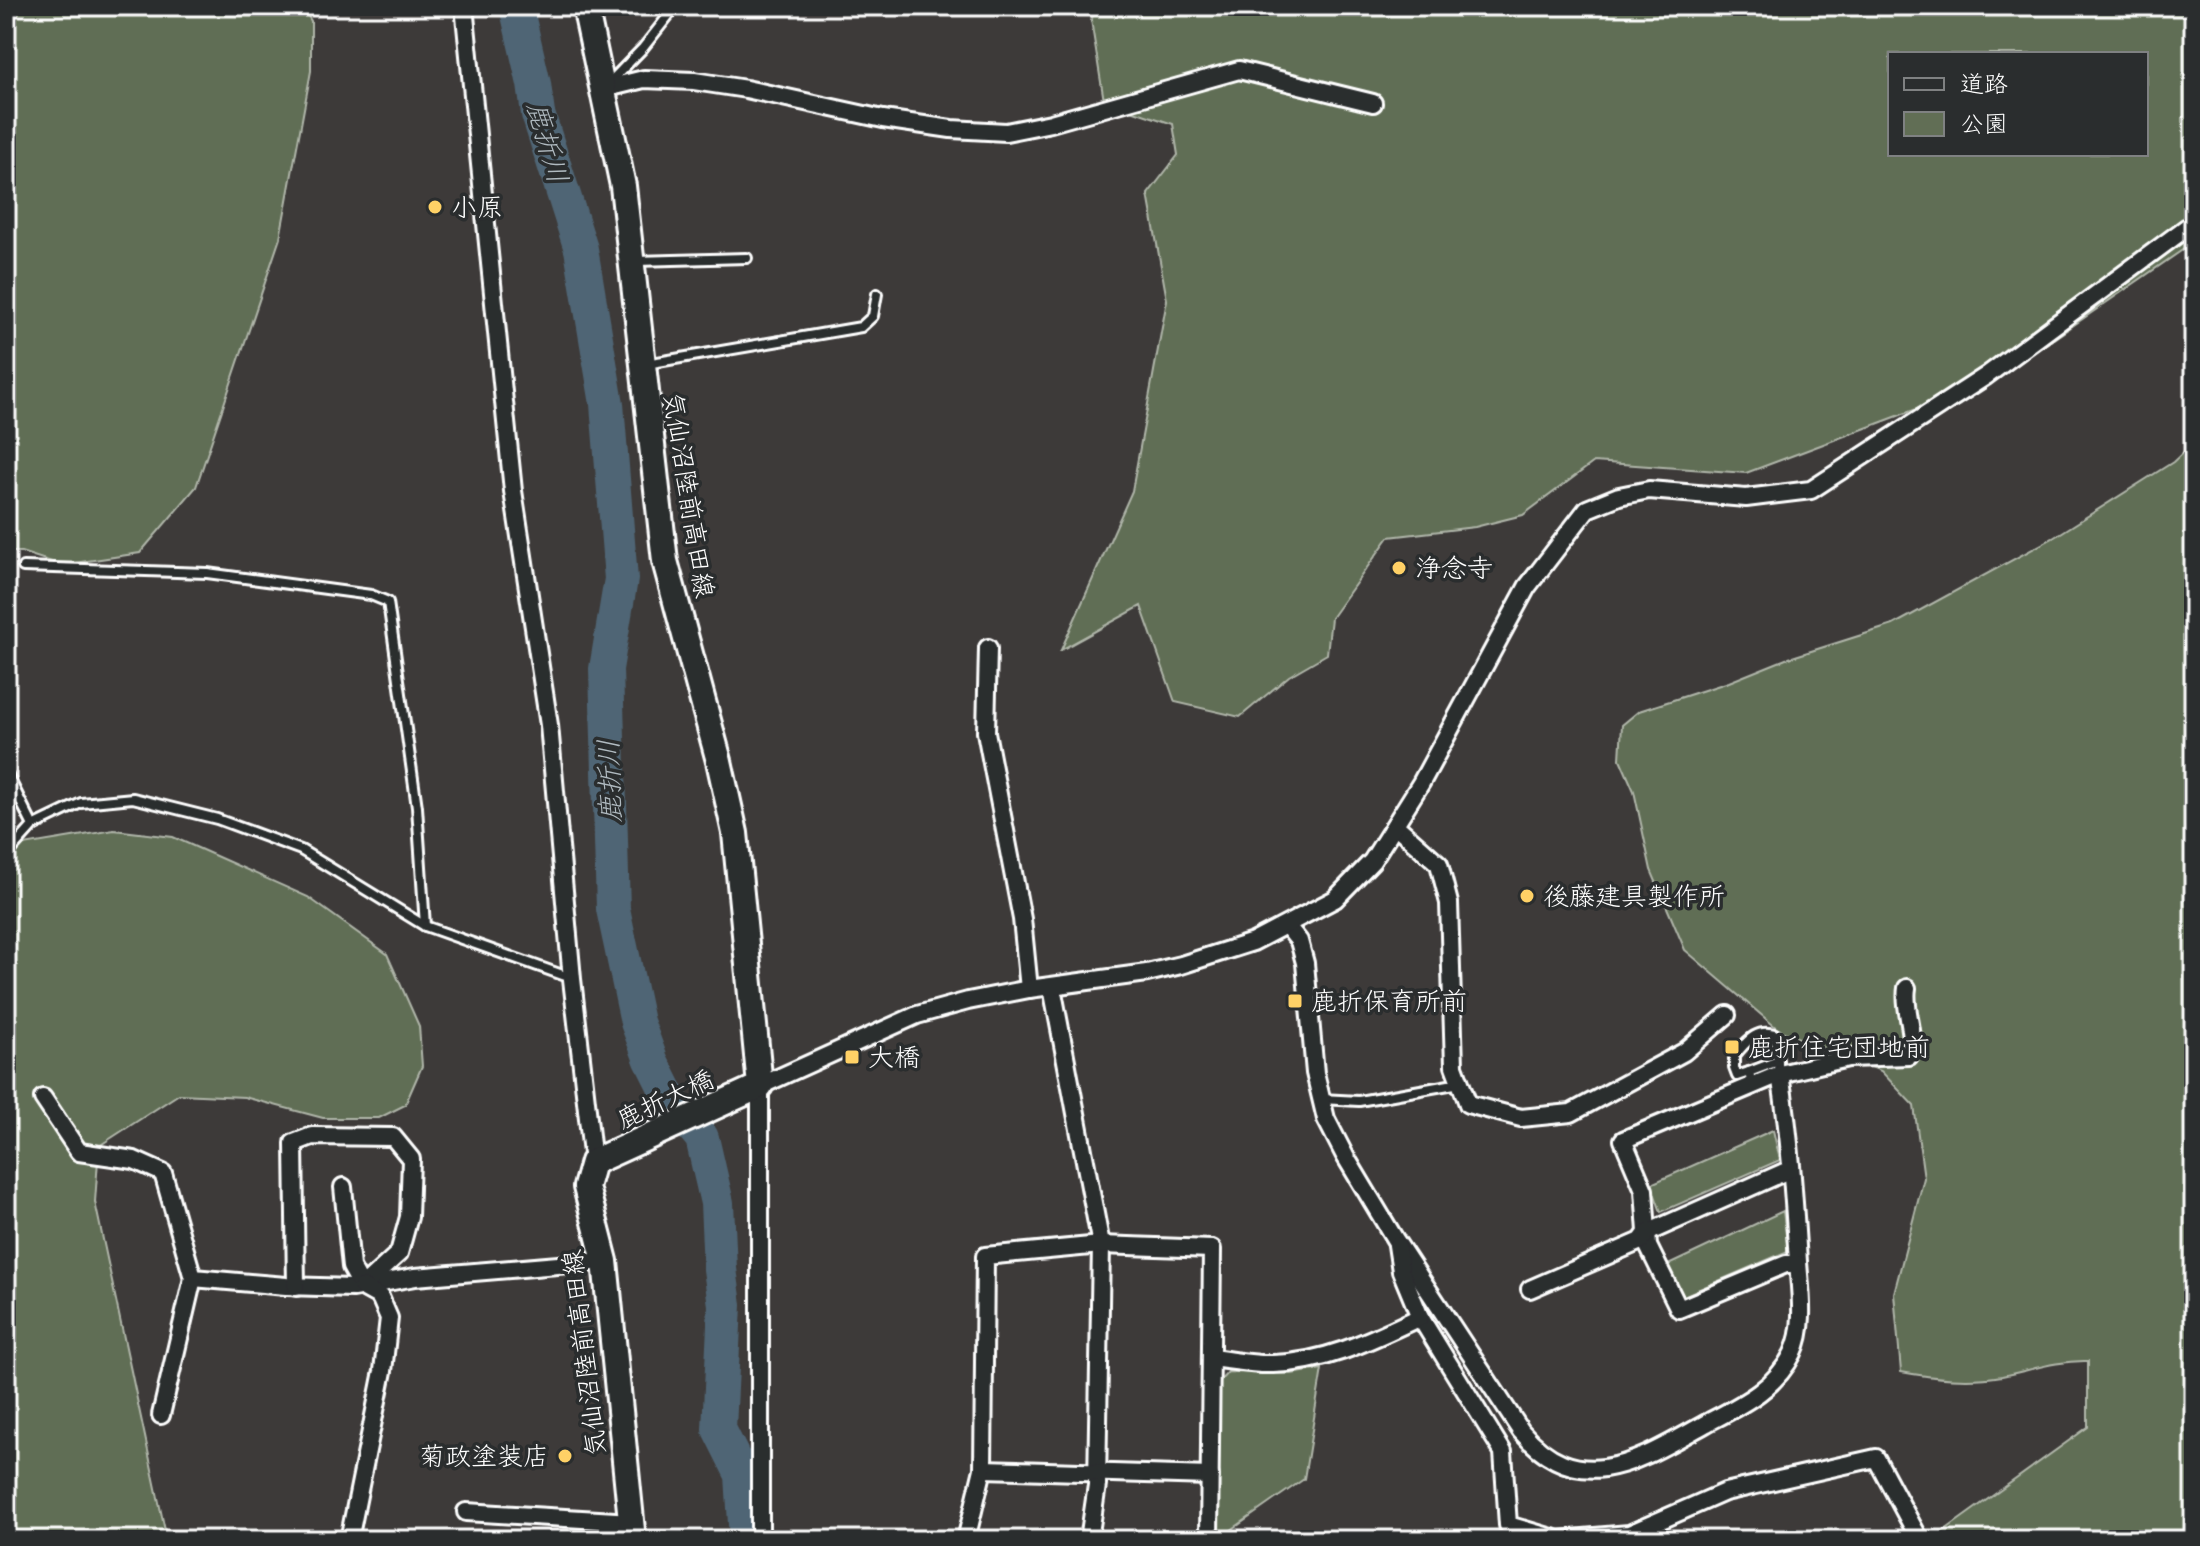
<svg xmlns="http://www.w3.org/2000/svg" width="2200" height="1546" viewBox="0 0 2200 1546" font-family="'Balsamiq Sans','Klee One',sans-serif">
<rect width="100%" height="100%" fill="#3d3a39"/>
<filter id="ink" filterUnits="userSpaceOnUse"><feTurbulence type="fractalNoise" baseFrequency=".0125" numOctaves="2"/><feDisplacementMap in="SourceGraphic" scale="16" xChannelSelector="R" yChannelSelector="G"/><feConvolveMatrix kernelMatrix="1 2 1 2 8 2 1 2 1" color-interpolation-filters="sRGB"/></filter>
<g filter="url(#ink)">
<g fill="#616e55" stroke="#b0b6aa" stroke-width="2" fill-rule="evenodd">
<path d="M6 6H302L311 21V71L280 238 196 487 140 553 61 565 21 552H6Z"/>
<path d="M1097 6H2194V242L1994 380 1746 473 1594 462 1523 515 1475 527 1389 537 1331 618 1327 654 1289 676 1240 717 1175 702 1141 606 1061 650 1132 491 1167 300 1148 194 1178 155 1173 124 1104 101 1091 20ZM1890 54H2146V154H1890Z"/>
<path d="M2194 442V1540H1927L1945 1530 2088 1427V1361C2058 1360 2031 1370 2002 1376 1968 1382 1934 1378 1901 1372L1894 1293 1924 1178 1914 1106 1881 1071 1779 1030 1685 950 1651 870 1634 791 1620 759 1622 725 1639 711 1729 682 1786 659 1893 625 2053 538 2173 462Z"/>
<path d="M114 830 173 837 308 897 387 954 419 1026 422 1066 405 1105 379 1118H323L244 1097 179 1094 99 1146 95 1202 167 1540H6V848Z"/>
<path d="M1773 1130 1780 1160 1661 1212 1651 1184Z"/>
<path d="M1783 1211 1788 1251 1681 1297 1666 1266Z"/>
<path d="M1322 1369 1304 1479 1217 1540 1219 1382 1228 1372 1291 1374Z"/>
</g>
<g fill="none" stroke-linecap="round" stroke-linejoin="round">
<path stroke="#4f6574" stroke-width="34" d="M516 6 534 84 538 114 581 249 607 404 621 579 606 669 613 909 637 1022 651 1060 672 1102 702 1138 717 1203 720 1269 725 1305 719 1429 742 1475 746 1540"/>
<g stroke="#fff" stroke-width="14">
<g id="lane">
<path d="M608 84 643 48 676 6"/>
<path d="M636 261 747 258"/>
<path d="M646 364 861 327 873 316 877 294"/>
<path d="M23 567 207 573 371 595 388 602 417 807 425 926"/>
<path d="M6 772 33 826 6 856"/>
<path d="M33 826 81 803 133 798 217 819 301 850 425 926 571 978"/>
<path d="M1749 1072 1778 1061"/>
<path d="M1752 1086 1749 1072 1737 1076 1734 1068V1056C1746 1043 1755 1028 1775 1034L1779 1074"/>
<path d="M1321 1099 1359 1101 1460 1083"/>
</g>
</g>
<g stroke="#fff" stroke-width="22">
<g id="street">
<path d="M464 6 513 491 549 725 572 979 593 1162"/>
<path d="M603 89 644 79 694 81 746 89 883 119 951 129 1006 132 1051 123 1239 70 1373 103"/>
<path d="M988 648 986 732 1022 919 1029 989"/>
<path d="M1395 825 1439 864 1449 903 1454 1066 1468 1104 1521 1118 1571 1113 1684 1052 1727 1015"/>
<path d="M1287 926 1299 941 1305 963 1315 1073 1326 1119 1345 1156 1396 1241 1521 1431C1580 1501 1641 1459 1705 1424 1739 1406 1775 1390 1793 1353 1806 1326 1800 1291 1798 1262 1794 1199 1790 1136 1780 1074"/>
<path d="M1052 987 1101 1245 1097 1485 1089 1540"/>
<path d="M43 1098 79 1152 134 1160 163 1173 193 1278 286 1286 353 1288 415 1277 605 1261"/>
<path d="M1798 1264H1786L1679 1309 1648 1246 1644 1190 1623 1140 1780 1074 1848 1058 1909 1056C1918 1036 1903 1011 1907 988"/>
<path d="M296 1287 294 1143 312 1136 393 1137 411 1159 409 1217 399 1253 362 1287 351 1267 343 1187"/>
<path d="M1530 1289 1641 1241 1647 1233 1791 1169"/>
<path d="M1420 1317 1503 1452 1508 1525 1559 1540"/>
<path d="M1211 1358C1231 1360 1253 1365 1273 1364 1326 1363 1373 1339 1420 1317L1401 1271 1397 1245"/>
<path d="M161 1415 193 1278"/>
<path d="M983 1469 1210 1476"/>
<path d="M466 1512 632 1522"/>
<path d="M349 1540 383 1371 389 1318 380 1297 362 1287"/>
<path d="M760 1540V1086L917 1015 968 1001 1029 989 1147 973 1181 965 1253 942 1335 899 1372 861 1421 783 1527 587 1587 509 1619 496 1649 490 1746 498 1811 490 1986 376 2194 222"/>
<path d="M966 1540 983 1469 985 1256 1101 1245 1212 1249 1209 1540"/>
<path d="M1560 1540 1629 1534 1725 1492 1876 1458 1920 1540"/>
</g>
</g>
<g stroke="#fff" stroke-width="30">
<path id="primary" d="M585 6 623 186 665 561 719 761 735 833 760 1086 593 1162 586 1187 605 1261 633 1540"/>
</g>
<use href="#lane" stroke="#2a2d2e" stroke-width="8"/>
<use href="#street" stroke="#2a2d2e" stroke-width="16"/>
<use href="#primary" stroke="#2a2d2e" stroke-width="24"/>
</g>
</g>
<g fill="#ffd166" stroke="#2a2d2e" stroke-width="3">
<circle cx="435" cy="207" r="8"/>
<circle cx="1399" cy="568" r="8"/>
<circle cx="1527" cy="896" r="8"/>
<rect x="1287" y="993" width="16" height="16" rx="4"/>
<rect x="1724" y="1039" width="16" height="16" rx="4"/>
<rect x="844" y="1049" width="16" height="16" rx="4"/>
<circle cx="565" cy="1456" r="8"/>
</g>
<g text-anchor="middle" stroke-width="7" stroke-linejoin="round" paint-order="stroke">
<g font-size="26" fill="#fff" stroke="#2a2d2e" text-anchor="start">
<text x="451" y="216">小原</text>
<text x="1415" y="577">浄念寺</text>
<text x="1543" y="905">後藤建具製作所</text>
<text x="1311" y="1010">鹿折保育所前</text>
<text x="1748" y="1056">鹿折住宅団地前</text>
<text x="868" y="1066">大橋</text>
<text x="549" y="1465" text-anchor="end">菊政塗装店</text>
</g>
<g font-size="26" fill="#fff" stroke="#2a2d2e">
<text transform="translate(689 495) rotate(81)" y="9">気仙沼陸前高田線</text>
<text transform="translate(665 1099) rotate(-25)" y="9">鹿折大橋</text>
<text transform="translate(584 1353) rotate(-97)" y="9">気仙沼陸前高田線</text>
</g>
<g font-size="28" font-style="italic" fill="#b0bac0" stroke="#2a2d2e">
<text transform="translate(548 142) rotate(74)" y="10">鹿折川</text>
<text transform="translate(609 781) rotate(-92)" y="10">鹿折川</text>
</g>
</g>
<rect width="2200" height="1546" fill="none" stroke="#2a2d2e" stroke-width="32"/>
<rect x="16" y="16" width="2168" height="1514" fill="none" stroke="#fff" stroke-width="3" filter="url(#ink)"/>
<rect x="1888" y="52" width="260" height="104" fill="#2a2d2e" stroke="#7f8182" stroke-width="2"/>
<rect x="1904" y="78" width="40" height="12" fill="#2a2d2e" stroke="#7f8182" stroke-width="2"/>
<text x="1960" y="92" font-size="24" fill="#ffffff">道路</text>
<rect x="1904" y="112" width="40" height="24" fill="#616e55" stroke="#7f8182" stroke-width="2"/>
<text x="1960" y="132" font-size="24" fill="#ffffff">公園</text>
</svg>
